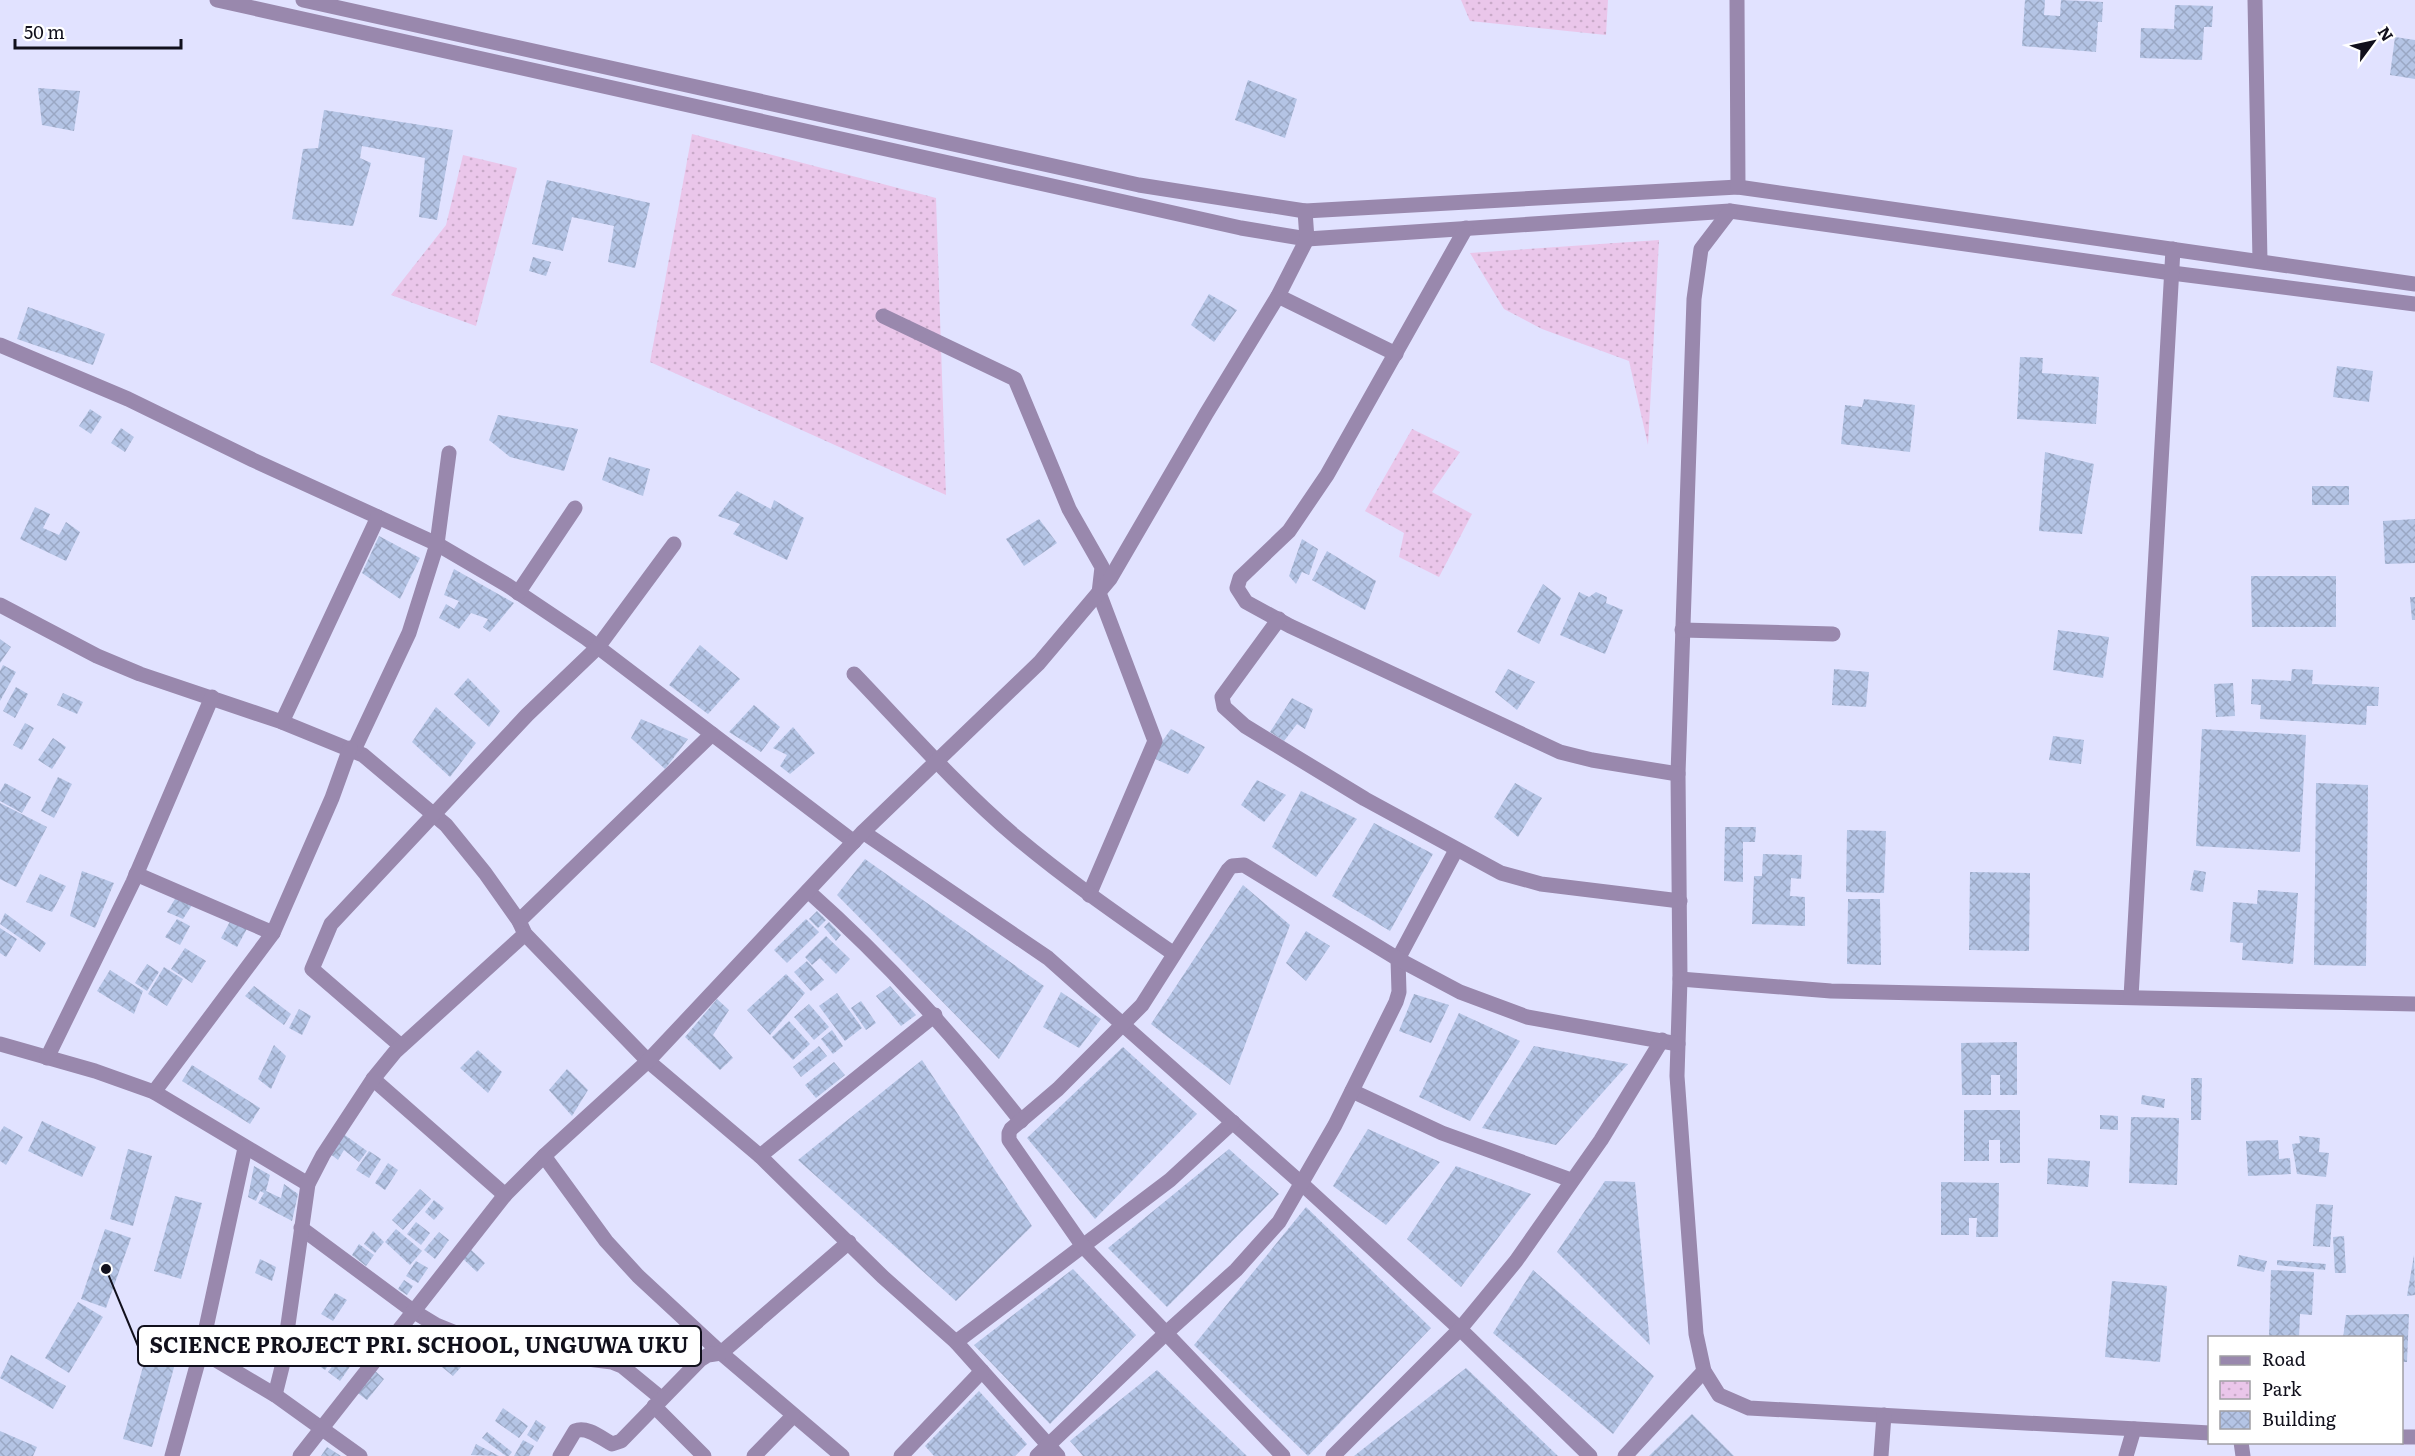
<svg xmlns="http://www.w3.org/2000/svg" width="2415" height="1456" viewBox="0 0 2415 1456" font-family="Literata,serif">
<defs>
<pattern id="park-dots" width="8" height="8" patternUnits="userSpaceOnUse" patternTransform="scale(1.5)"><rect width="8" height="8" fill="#eac6ea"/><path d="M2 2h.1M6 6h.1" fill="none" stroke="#c8a9c8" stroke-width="1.8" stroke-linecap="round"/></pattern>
<pattern id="building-cross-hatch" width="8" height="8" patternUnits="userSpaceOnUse" patternTransform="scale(1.5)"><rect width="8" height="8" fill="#b4c4e5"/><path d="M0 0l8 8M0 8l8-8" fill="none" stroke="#9aa7c4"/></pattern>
</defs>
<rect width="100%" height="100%" fill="#e1e2ff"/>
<g fill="url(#park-dots)">
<path d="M1461 0H1608L1606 35 1470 21Z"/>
<path d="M692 134 936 198 946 495 650 362Z"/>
<path d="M463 155 517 168 476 326 391 295 446 225Z"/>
<path d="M1659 240 1648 445 1629 361 1542 329 1504 309 1470 253Z"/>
<path d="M1412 429 1460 452 1432 492 1472 514 1439 577 1399 557 1404 533 1365 511Z"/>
</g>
<g fill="url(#building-cross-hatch)">
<path d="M2025 0H2045L2044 15 2060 16 2061 0 2103 2 2102 22H2098L2096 52 2022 46Z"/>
<path d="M2175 5 2213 6 2212 27H2204L2202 60 2140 58 2141 28 2174 29Z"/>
<path d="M2395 37 2415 40V79L2390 75Z"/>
<path d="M1248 80 1297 99 1285 138 1235 120Z"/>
<path d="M38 88 80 91 74 131 42 125Z"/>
<path d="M324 110 453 130 437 220 419 217 425 158 362 146 360 158 371 163 353 226 292 219 303 149 318 148Z"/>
<path d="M547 180 650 203 635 268 608 262 614 226 572 217 563 251 532 244Z"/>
<path d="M533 257 551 262 546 276 529 271Z"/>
<path d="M1209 294 1237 310 1214 342 1191 325Z"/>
<path d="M28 307 105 334 93 365 17 339Z"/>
<path d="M2020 357 2043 358 2042 373 2099 377 2096 424 2017 419Z"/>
<path d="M2337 366 2373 371 2369 402 2333 397Z"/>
<path d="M1864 399 1915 405 1910 452 1841 444 1845 405 1862 407Z"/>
<path d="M90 409 102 417 91 434 79 426Z"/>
<path d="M498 415 578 429 564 471 510 457 489 440Z"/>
<path d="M121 428 134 437 125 452 111 443Z"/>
<path d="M2045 452 2094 464 2082 534 2039 531Z"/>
<path d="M609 457 650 469 643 496 602 480Z"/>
<rect x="2312" y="486" width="37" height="19"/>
<path d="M737 491 771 509 774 500 804 518 787 560 733 534 740 524 718 516Z"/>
<path d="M35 507 50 514 43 528 59 535 66 522 80 532 66 561 20 539Z"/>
<path d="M1039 519 1057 543 1024 566 1006 539Z"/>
<path d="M2415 519V563L2385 564 2383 521Z"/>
<path d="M379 536 420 558 400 599 362 573Z"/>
<path d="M1302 539 1318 549 1309 575 1302 572 1296 584 1289 576Z"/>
<path d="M1327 551 1376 581 1365 610 1312 580Z"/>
<path d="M454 569 514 603 490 632 483 627 488 619 471 613 459 629 439 618 446 604 454 609 459 601 444 595Z"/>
<path d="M2251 576H2336V627H2252Z"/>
<path d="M1543 584 1561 598 1539 644 1517 632Z"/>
<path d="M1579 592 1589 597 1596 592 1607 597 1606 603 1623 610 1605 654 1560 635Z"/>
<path d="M2410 597H2415V620H2412Z"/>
<path d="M2058 630 2109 637 2103 678 2053 670Z"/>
<path d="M0 639 11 647 0 663Z"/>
<path d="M700 645 740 679 708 714 669 685Z"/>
<path d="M3 665 16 672 0 701V671Z"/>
<path d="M1508 669 1535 682 1517 710 1495 692Z"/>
<path d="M1834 669 1869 672 1866 707 1832 705Z"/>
<path d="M2292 669 2313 670 2312 684 2379 687 2378 706H2367L2366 725 2260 719 2261 705 2251 704 2252 679 2291 681Z"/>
<path d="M468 678 500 711 489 727 454 694Z"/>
<path d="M2233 683 2235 716 2216 717 2214 684Z"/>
<path d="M16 687 28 694 15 718 3 711Z"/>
<path d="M63 693 83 702 77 714 57 705Z"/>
<path d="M1292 698 1313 709 1305 729 1297 724 1284 741 1270 732Z"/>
<path d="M754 705 780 727 761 752 729 732Z"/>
<path d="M436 707 476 743 450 777 412 742Z"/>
<path d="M641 719 688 739 665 769 631 738Z"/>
<path d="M25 723 34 728 22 750 13 745Z"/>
<path d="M793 727 815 753 790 774 780 766 787 755 773 748Z"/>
<path d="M1171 729 1205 747 1188 774 1151 757Z"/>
<path d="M2202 729 2306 735 2300 852 2196 846Z"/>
<path d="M2053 736 2084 740 2081 764 2049 760Z"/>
<path d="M53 738 66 747 52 769 38 760Z"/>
<path d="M58 777 72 784 54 818 41 811Z"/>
<path d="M1257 780 1286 795 1264 822 1241 805Z"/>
<path d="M5 783 31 797 22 813 0 801V792Z"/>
<path d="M1515 783 1542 798 1518 837 1494 817Z"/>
<path d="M2316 783 2368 785 2366 966 2314 965Z"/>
<path d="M1301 791 1357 819 1316 877 1272 847Z"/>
<path d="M0 803 47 827 16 887 0 879Z"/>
<path d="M1374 823 1433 854 1390 931 1332 896Z"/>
<path d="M1725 827H1756L1755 842H1743V882L1724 881Z"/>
<path d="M1847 830 1886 831 1884 893 1846 892Z"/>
<path d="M1763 854 1802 855 1801 879 1791 878 1790 896 1805 897V926L1752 924 1754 876H1762Z"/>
<path d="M865 859 1044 986 999 1059 837 895Z"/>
<path d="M2194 870 2206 872 2203 892 2190 890Z"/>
<path d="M82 871 114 883 95 928 70 916Z"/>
<path d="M1970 872 2030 873 2029 951 1969 950Z"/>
<path d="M40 874 66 886 52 912 26 902Z"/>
<path d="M1243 885 1290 925 1230 1085 1151 1024Z"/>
<path d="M2258 890 2298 893 2293 964 2242 960 2243 943 2230 942 2233 902 2257 904Z"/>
<path d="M178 894 194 902 183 919 167 912Z"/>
<path d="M1848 899H1880L1881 965 1847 964Z"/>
<path d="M817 911 826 920 818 928 809 919Z"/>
<path d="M5 913 46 943 40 952 0 924Z"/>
<path d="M233 916 249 925 237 947 221 938Z"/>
<path d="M177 919 190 926 180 945 165 937Z"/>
<path d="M806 919 819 932 787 963 774 950Z"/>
<path d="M829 922 841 935 836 941 824 927Z"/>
<path d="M0 928 17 939 6 957 0 953Z"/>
<path d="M1306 931 1330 946 1306 981 1286 963Z"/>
<path d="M826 936 850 959 836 974 820 958 812 965 805 957Z"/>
<path d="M185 948 206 961 192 983 171 969Z"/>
<path d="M807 961 824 980 811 991 794 972Z"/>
<path d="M147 964 159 972 147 991 135 983Z"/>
<path d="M164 967 183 979 167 1006 148 994Z"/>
<path d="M110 970 143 991 134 1014 97 991Z"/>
<path d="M786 974 805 993 770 1035 747 1010Z"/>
<path d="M254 986 291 1014 284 1025 245 996Z"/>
<path d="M890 986 916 1015 901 1026 876 996Z"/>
<path d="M1061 992 1101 1019 1079 1048 1043 1027Z"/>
<path d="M837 993 862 1028 845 1041 819 1006Z"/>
<path d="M1414 994 1449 1005 1431 1043 1399 1031Z"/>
<path d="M717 999 729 1010 713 1035 733 1058 720 1070 685 1037Z"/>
<path d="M861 1001 876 1023 866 1030 851 1008Z"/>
<path d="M809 1004 829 1027 814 1040 794 1017Z"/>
<path d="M299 1009 311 1016 302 1035 289 1028Z"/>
<path d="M1459 1013 1520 1041 1470 1121 1419 1097Z"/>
<path d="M789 1021 810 1044 793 1060 772 1037Z"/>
<path d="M832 1030 843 1046 833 1054 821 1039Z"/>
<path d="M2017 1042V1095H2000V1075H1991V1095H1962L1961 1043Z"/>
<path d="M274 1045 286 1056 271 1089 258 1079Z"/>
<path d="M819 1046 827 1056 801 1077 793 1067Z"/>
<path d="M1534 1046 1628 1064 1556 1145 1482 1128Z"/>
<path d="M1123 1047 1197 1114 1095 1219 1027 1138Z"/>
<path d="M478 1050 502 1072 488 1093 460 1068Z"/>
<path d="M922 1060 1032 1226 956 1301 798 1160Z"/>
<path d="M834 1062 845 1075 816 1098 805 1085Z"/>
<path d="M192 1065 260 1108 250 1124 182 1081Z"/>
<path d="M567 1069 588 1090 572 1116 549 1090Z"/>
<path d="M2191 1078H2202L2201 1120H2191Z"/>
<path d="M2142 1095 2165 1099 2164 1108 2141 1104Z"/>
<path d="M1964 1110H2020V1163H2000V1140H1989V1161H1964Z"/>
<path d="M2100 1115 2118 1116V1130L2100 1129Z"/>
<path d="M2131 1117 2179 1118 2177 1185 2129 1183Z"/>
<path d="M42 1121 96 1147 82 1177 28 1151Z"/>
<path d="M4 1126 23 1137 6 1165 0 1161V1132Z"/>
<path d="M1368 1129 1440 1162 1386 1225 1333 1186Z"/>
<path d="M342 1133 367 1151 359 1162 344 1150 338 1160 329 1153Z"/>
<path d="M2299 1136 2320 1138 2319 1152 2329 1153 2326 1177 2297 1174 2292 1144 2300 1143Z"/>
<path d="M2278 1140 2279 1159 2290 1158 2291 1174 2248 1176 2246 1141Z"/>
<path d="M128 1149 152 1156 133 1226 110 1219Z"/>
<path d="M1229 1149 1279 1194 1167 1307 1108 1248Z"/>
<path d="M369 1151 381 1159 369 1178 356 1170Z"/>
<path d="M2048 1158 2090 1161 2088 1187 2047 1184Z"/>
<path d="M388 1163 398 1170 385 1190 375 1183Z"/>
<path d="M254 1166 270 1175 266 1191 281 1198 284 1184 298 1194 292 1221 258 1203 264 1193 260 1191 256 1201 248 1197Z"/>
<path d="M1456 1166 1531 1194 1461 1287 1407 1239Z"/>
<path d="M1605 1181 1635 1182 1650 1345 1557 1252Z"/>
<path d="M1941 1182 1999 1183 1998 1237H1976L1977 1218H1969V1235H1941Z"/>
<path d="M420 1189 431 1199 403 1230 392 1220Z"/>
<path d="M175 1196 202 1203 181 1279 154 1271Z"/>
<path d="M434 1200 444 1208 434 1220 425 1212Z"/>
<path d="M2316 1204 2333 1205 2330 1247 2313 1246Z"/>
<path d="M1306 1207 1431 1328 1308 1456 1194 1345Z"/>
<path d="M416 1222 430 1233 421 1245 407 1234Z"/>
<path d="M105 1229 131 1238 106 1308 81 1299Z"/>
<path d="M396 1229 422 1251 410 1265 385 1242Z"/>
<path d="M373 1231 384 1242 375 1253 364 1244Z"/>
<path d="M439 1232 449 1240 435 1259 424 1250Z"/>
<path d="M2344 1236 2346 1273H2335L2333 1237Z"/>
<path d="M359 1244 374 1255 366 1266 352 1255Z"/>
<path d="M468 1247 485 1263 477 1272 460 1256Z"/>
<path d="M2239 1255 2267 1261 2264 1272 2237 1266Z"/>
<path d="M2414 1255 2415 1295 2407 1296Z"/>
<path d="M260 1259 276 1267 272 1281 255 1273Z"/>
<path d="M2277 1260 2326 1264 2325 1270 2277 1265Z"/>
<path d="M416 1261 428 1268 418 1283 406 1276Z"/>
<path d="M1073 1269 1136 1335 1050 1424 974 1345Z"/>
<path d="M1533 1270 1654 1376 1613 1434 1493 1333Z"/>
<path d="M2271 1270 2314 1272 2312 1315 2300 1314 2299 1338H2269Z"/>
<path d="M404 1280 413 1286 407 1295 398 1289Z"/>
<path d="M2112 1281 2167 1286 2160 1362 2105 1357Z"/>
<path d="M335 1293 347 1300 333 1321 321 1314Z"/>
<path d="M78 1302 103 1317 69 1373 45 1358Z"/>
<path d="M2409 1314 2407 1362H2402V1338H2343L2346 1315Z"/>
<path d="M152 1334 181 1342 152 1447 123 1439Z"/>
<path d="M335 1336 345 1343 325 1370 315 1363Z"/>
<path d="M346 1347 358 1355 340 1381 328 1372Z"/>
<path d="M445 1354 461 1367 453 1376 437 1363Z"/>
<path d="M11 1355 66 1386 53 1409 0 1378Z"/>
<path d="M1466 1368 1558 1456H1354Z"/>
<path d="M373 1369 384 1379 367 1400 355 1391Z"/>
<path d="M1157 1370 1247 1456H1083L1070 1441Z"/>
<path d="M979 1391 1027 1444 1015 1456H934L925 1446Z"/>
<path d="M503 1408 528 1426 519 1438 495 1421Z"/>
<path d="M1692 1414 1734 1456H1649Z"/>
<path d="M536 1420 546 1427 537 1442 527 1435Z"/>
<path d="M0 1431 37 1447 33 1456H0Z"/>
<path d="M487 1432 512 1452 509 1456H506L482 1438Z"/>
<path d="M523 1440 534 1446 529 1456H514Z"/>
<path d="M476 1444 499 1456 471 1455Z"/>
<path d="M327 1447 341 1456H321Z"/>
</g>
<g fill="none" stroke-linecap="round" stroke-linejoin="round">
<g stroke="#9988ad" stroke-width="15">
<path d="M217 0 1241 228 1307 239 1730 211 2172 273 2415 304"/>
<path d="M303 0 1139 185 1305 211 1738 187 2415 284"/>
<path d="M1737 0 1738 187"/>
<path d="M2255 0 2260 261"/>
<path d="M1730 211 1701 249 1694 299 1678 774 1680 979 1677 1076 1696 1334 1704 1371 1719 1395 1749 1408 2210 1433"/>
<path d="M1466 228 1327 475 1289 531 1240 578 1237 588 1246 602 1290 626 1560 752 1592 760 1678 774"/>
<path d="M1278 296 1396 354"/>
<path d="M883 316 1015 379 1069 509 1102 567 1099 593 1155 741 1089 895"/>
<path d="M0 345 128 399 253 460 437 544 507 585 586 638 854 842"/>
<path d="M518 593 575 508"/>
<path d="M0 605 97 656 140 674 282 722 363 755 446 825 485 873 519 921 525 934 648 1061 760 1156 883 1277 956 1342 1058 1456"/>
<path d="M1279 619 1222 697 1224 707 1245 726 1365 799 1501 873 1541 884 1680 901"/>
<path d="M1682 630 1833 634"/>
<path d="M854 674C906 728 958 788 1016 837 1066 879 1121 917 1174 954"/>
<path d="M282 722 378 517"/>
<path d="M354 750 409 633 437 544 449 453"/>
<path d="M863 832 1048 958 1301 1183 1460 1329 1590 1456"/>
<path d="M136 874 273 933"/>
<path d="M808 891C889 963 954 1036 1021 1121"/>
<path d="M519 921 712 734"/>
<path d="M1680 979 1831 991 2415 1004"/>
<path d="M2131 997 2173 249"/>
<path d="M0 1044 95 1071 154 1092 308 1184"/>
<path d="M401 1046 312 969 331 924 527 715 598 647 674 544"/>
<path d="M47 1058 133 882 212 697"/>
<path d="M373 1079 505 1195"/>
<path d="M1352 1091 1442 1133 1571 1180"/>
<path d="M154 1092 273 933 332 798 350 748"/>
<path d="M544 1156 606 1241 638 1276 721 1353 842 1456"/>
<path d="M760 1156 935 1015"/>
<path d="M301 1228 413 1311 436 1325 473 1340 515 1350 612 1362 622 1366 661 1398"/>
<path d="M956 1342 1170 1180 1233 1122"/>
<path d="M201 1351 275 1395 360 1456"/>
<path d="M275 1395 282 1367 308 1184 323 1155 373 1079 395 1052 525 934"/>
<path d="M654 1406 704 1456"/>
<path d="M2402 1437H2415"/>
<path d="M2241 1442 2243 1456"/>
<path d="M172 1456 201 1351 245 1148"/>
<path d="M300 1456 505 1195 544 1156 648 1061 863 832 1039 663 1110 579 1206 414 1278 296 1307 239 1305 211"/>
<path d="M560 1456 575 1431C587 1426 601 1438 612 1444L621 1441 700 1360 708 1355 721 1353 849 1242"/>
<path d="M754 1456 793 1416"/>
<path d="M901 1456 982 1371"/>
<path d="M1037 1456 1165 1334 1236 1270 1279 1222 1335 1125 1396 1002 1399 992 1398 959 1456 850"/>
<path d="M1283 1456 1082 1245 1009 1140V1133L1011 1129 1058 1089 1142 1005 1228 870 1232 866 1244 865 1398 959 1460 992 1527 1017 1678 1044"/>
<path d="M1333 1456 1460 1329 1516 1261 1601 1140 1662 1040"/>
<path d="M1625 1456 1704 1371"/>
<path d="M1881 1456 1884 1415"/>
<path d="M2126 1456 2134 1429"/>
</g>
</g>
<path fill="none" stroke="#11101c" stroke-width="2" d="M106 1269L138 1346"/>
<circle fill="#11101c" stroke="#fff" stroke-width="2" cx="106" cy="1269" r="6"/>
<rect fill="#fff" stroke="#11101c" stroke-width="2" x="138" y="1326" width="563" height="40" rx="6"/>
<g font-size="22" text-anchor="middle" font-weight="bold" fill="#11101c">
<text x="419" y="1353">SCIENCE PROJECT PRI. SCHOOL, UNGUWA UKU</text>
</g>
<rect x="2208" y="1336" width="195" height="108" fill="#ffffff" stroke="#a09fa4" stroke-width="1.5"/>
<rect x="2220" y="1356" width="30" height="9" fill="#9988ad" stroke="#a09fa4" stroke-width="1.5"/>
<text x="2262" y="1366" font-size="18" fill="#11101c">Road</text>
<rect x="2220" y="1381" width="30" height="18" fill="url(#park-dots)" stroke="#a09fa4" stroke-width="1.5"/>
<text x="2262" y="1396" font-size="18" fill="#11101c">Park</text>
<rect x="2220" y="1411" width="30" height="18" fill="url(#building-cross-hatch)" stroke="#a09fa4" stroke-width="1.5"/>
<text x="2262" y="1426" font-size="18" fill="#11101c">Building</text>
<g transform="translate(2373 42) rotate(57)" stroke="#ffffff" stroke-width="4.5" paint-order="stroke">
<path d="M0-4.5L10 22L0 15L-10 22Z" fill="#11101c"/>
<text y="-9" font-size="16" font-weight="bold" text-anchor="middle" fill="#11101c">N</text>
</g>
<path d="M15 39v9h166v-9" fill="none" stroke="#11101c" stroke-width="3"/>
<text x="24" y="39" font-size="18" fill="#11101c" stroke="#ffffff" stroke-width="4.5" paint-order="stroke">50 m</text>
</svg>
